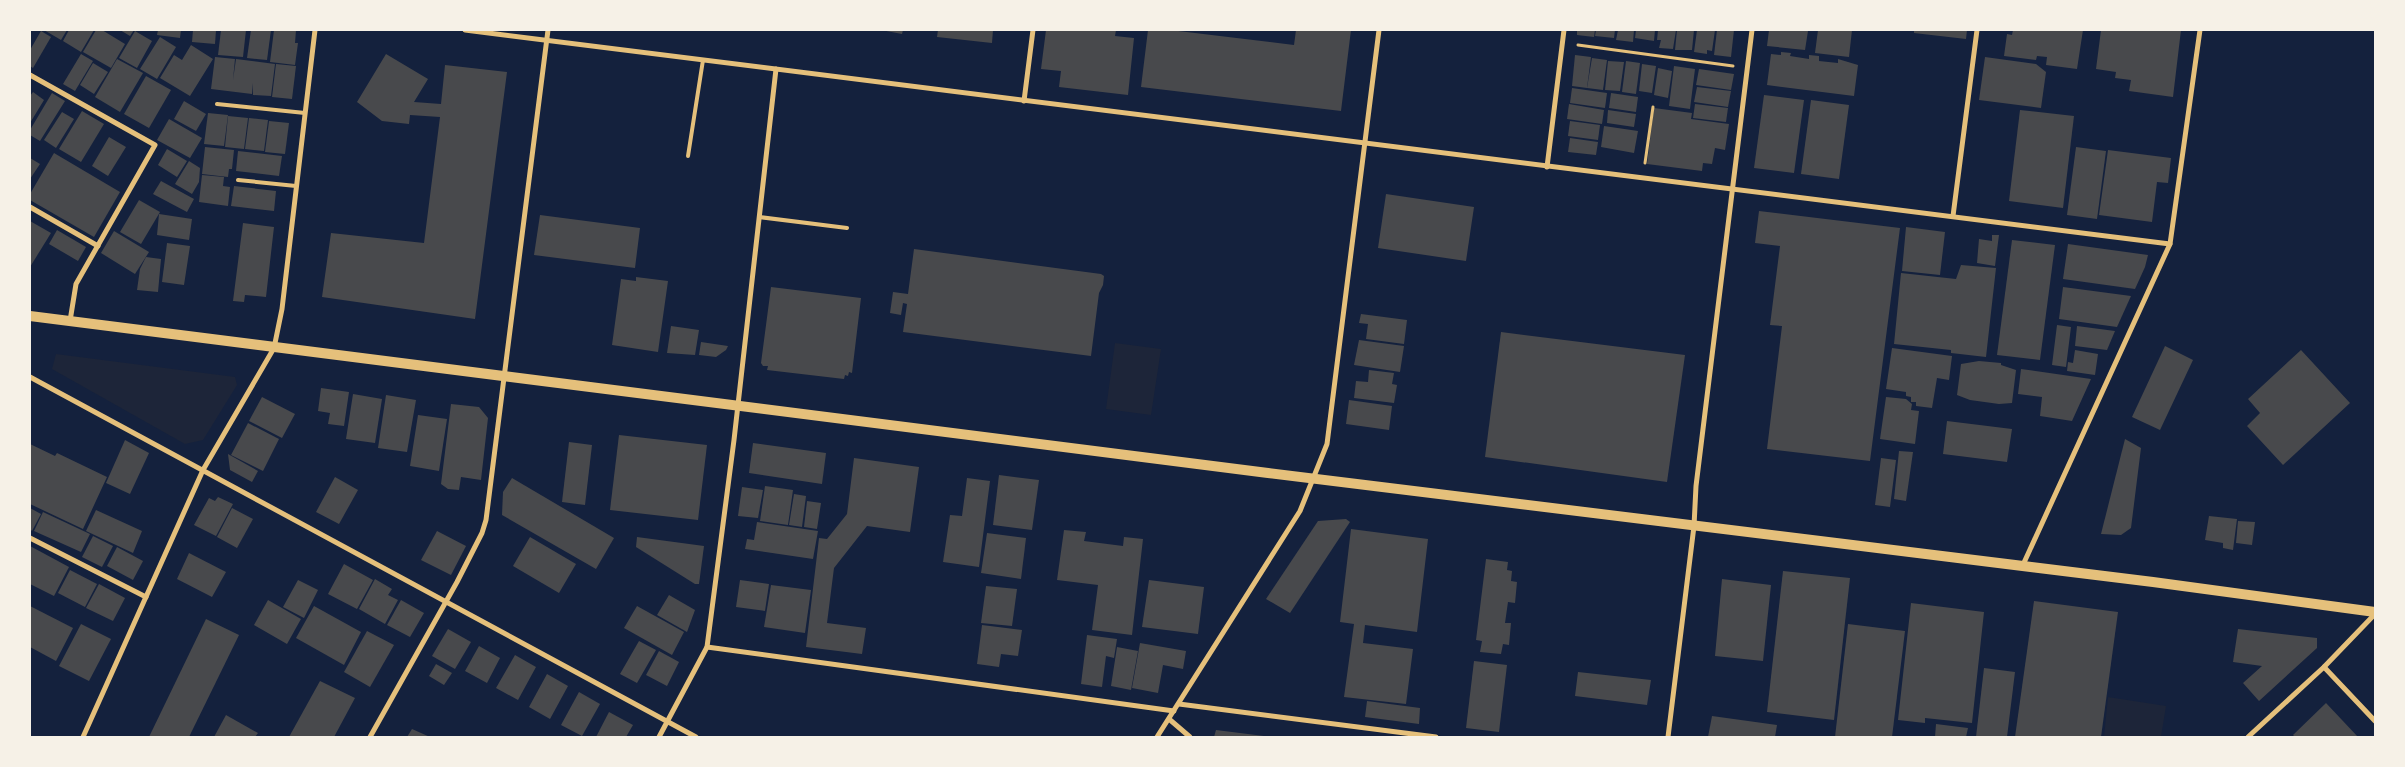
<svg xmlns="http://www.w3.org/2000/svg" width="2405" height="767" viewBox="0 0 2405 767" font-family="'Exo 2',sans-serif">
<rect width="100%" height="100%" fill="#14213d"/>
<g fill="#1d2539">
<path d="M1115 343 1161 349 1151 415 1106 409Z"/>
<path d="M56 354 235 377 237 385 203 440 185 444 52 369Z"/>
<path d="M2108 697 2166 706 2161 737H2104Z"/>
</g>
<g fill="#48494c">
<path d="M44 30H67L61 40Z"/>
<path d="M69 30H94L81 52 63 41Z"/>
<path d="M96 30H102L125 44 111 68 83 52Z"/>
<path d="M120 30H134L130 36Z"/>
<path d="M158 30H181L180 38 157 35Z"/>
<path d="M193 30H216L215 44 192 42Z"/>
<path d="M221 30H246L243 57 218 55Z"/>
<path d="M251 30H271L267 60 247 58Z"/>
<path d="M274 30H296L295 43H298L295 65 270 62Z"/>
<path d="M881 30H903L902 34Z"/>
<path d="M938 30H993L992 43 937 37Z"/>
<path d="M1046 30H1116L1115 36 1134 38 1128 95 1059 87 1061 71 1041 69Z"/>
<path d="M1148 30H1170L1294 45 1296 30H1351L1341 111 1141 87Z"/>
<path d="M1577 30H1595L1594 37 1577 35Z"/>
<path d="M1596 30H1615L1614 38 1595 36Z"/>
<path d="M1618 30H1634L1633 42 1616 40Z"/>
<path d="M1636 30H1655L1654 41 1635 38Z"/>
<path d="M1658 30H1676L1673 49 1659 48 1661 40H1657Z"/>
<path d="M1677 30H1694L1692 50H1675Z"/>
<path d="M1697 30H1715L1712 51 1707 50V54L1694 52Z"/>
<path d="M1717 30H1734L1731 57 1714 55Z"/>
<path d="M1769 30 1808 31 1805 50 1767 46Z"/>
<path d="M1818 30H1852L1849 57 1815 53Z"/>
<path d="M1914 30H1967L1966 39 1914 33Z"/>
<path d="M2013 30H2083L2077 69 2046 65 2047 57 2037 56 2036 60 2004 56 2007 34 2012 35Z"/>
<path d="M2101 30H2181L2173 97 2129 91 2131 80 2115 78 2116 72 2096 69Z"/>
<path d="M41 31 51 37 33 68 30 66V50Z"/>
<path d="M135 31 152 41 137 68 119 58Z"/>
<path d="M160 37 176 47 157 79 140 69Z"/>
<path d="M191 45 213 59 190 96 160 78 174 55 182 60Z"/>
<path d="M1781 52 1791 53 1790 56 1809 59V55L1819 56V61L1838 63V59L1858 65 1854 96 1767 85 1771 54 1781 55Z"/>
<path d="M81 54 93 61 75 91 63 84Z"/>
<path d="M386 54 428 79 414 102 441 104 445 65 507 72 475 319 322 297 331 233 424 243 440 117 410 115 409 124 382 121 357 102Z"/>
<path d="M1575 55 1591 57 1587 88 1572 86Z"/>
<path d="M215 57 235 59 233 80 236 59 275 64 271 96 253 95V83L252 94 211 89Z"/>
<path d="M1985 57 2036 64 2046 72 2041 108 1979 100Z"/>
<path d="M1592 58 1607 60 1603 90 1587 88Z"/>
<path d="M117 59 143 73 120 112 95 97Z"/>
<path d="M1608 61 1624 62 1620 91 1605 90Z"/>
<path d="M1626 61 1640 63 1636 94 1622 92Z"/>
<path d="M93 63 108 72 94 94 80 85Z"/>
<path d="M276 64 296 66 292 99 272 97Z"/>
<path d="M1642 64 1656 66 1652 93 1639 91Z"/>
<path d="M1674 66 1695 69 1690 109 1669 106Z"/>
<path d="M1658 68 1672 71 1668 98 1654 95Z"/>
<path d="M1699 69 1734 74 1731 90 1696 85Z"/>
<path d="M146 76 171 90 149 128 124 114Z"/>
<path d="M1697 87 1731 91 1728 107 1694 102Z"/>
<path d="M1572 88 1607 93 1605 108 1570 103Z"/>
<path d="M33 92 44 100 30 123V96Z"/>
<path d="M52 93 65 101 40 141 30 135V130Z"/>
<path d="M1611 93 1638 97 1636 112 1609 108Z"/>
<path d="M1764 95 1804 100 1794 173 1754 168Z"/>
<path d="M1811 100 1849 105 1839 179 1801 174Z"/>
<path d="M184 101 206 114 196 131 174 119Z"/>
<path d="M1569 104 1604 110 1602 124 1567 119Z"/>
<path d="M1695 104 1728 108 1726 122 1693 118Z"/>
<path d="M1654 108 1692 113 1691 119 1729 124 1725 150 1715 148 1712 164 1703 163 1702 171 1647 164Z"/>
<path d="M1608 110 1636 114 1634 127 1607 123Z"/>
<path d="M2020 110 2074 116 2063 208 2009 201Z"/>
<path d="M82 111 104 124 81 162 59 149Z"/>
<path d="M62 112 74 119 56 148 44 140Z"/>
<path d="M208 113 228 115 224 146 204 144Z"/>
<path d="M228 116 248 118 244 149 225 147Z"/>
<path d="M249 118 268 120 264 151 245 149Z"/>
<path d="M169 119 202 138 190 158 157 140Z"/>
<path d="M269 121 289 123 285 154 265 152Z"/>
<path d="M1570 121 1600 125 1598 140 1568 136Z"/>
<path d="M1604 126 1638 131 1634 153 1601 147Z"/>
<path d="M109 137 126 147 108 176 92 166Z"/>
<path d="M1570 138 1598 142 1596 155 1568 152Z"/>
<path d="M205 147 234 150 232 169H229L228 177 202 174Z"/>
<path d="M2076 147 2106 151 2097 219 2067 215Z"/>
<path d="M167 149 187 161 177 177 158 165Z"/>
<path d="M2108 150 2171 158 2168 183 2157 182 2152 222 2099 215Z"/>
<path d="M238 151 282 156 279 176 236 171Z"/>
<path d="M54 153 120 192 94 237 30 200V194Z"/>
<path d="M30 158 40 164 30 179Z"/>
<path d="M189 161 200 168 199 182 192 194 175 184Z"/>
<path d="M202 175 224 177 223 186 230 187 228 206 199 202Z"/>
<path d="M161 181 194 199 187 212 153 194Z"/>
<path d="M234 186 276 191 274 211 231 206Z"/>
<path d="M1386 194 1474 207 1466 261 1378 248Z"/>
<path d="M139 200 160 212 141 244 120 232Z"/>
<path d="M1759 211 1900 228 1870 461 1767 449 1782 326 1770 325 1780 246 1755 243Z"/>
<path d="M159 214 192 219 189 240 157 235Z"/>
<path d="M540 215 640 228 635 268 534 255Z"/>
<path d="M30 221 51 233 30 267Z"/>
<path d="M243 223 274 227 266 297 245 295 244 302 233 301Z"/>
<path d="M1906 227 1945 232 1940 275 1902 271Z"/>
<path d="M57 230 86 247 78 261 49 244Z"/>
<path d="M114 231 149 252 135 274 101 253Z"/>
<path d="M1992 235H1999L1995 266 1977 263 1979 239 1992 241Z"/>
<path d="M2012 240 2055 245 2040 360 1997 355Z"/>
<path d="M167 243 190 246 184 285 162 282Z"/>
<path d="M2068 244 2148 255 2145 267 2135 289 2063 279Z"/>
<path d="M914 249 1101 274 1104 276 1103 285 1099 293 1091 356 903 332 907 304 903 303 901 315 890 313 893 292 908 294Z"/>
<path d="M146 257 161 259 158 292 137 290 140 269Z"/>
<path d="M1961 265 1996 268 1986 357 1951 353V350L1894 344 1901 273 1956 279Z"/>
<path d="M636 277 668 281 658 352 612 345 621 279 636 281Z"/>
<path d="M771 287 861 298 852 373 849 372 848 376 845 375 844 379 767 370 768 366H763L761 363Z"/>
<path d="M2063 287 2131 296 2117 327 2059 319Z"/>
<path d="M1361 314 1407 320 1404 344 1366 339 1368 324 1359 323Z"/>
<path d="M2057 325 2071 327 2066 367 2052 365Z"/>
<path d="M671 326 699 330 695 355 667 353Z"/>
<path d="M2077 326 2115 331 2107 350 2075 346Z"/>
<path d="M1501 332 1685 355 1667 482 1485 457Z"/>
<path d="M1359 340 1404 346 1400 372 1354 365Z"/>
<path d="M701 342 728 346 726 350 716 357 699 355Z"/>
<path d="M2165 346 2193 360 2160 430 2132 417Z"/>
<path d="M1892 348 1952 356 1949 380 1937 378 1932 408 1916 406V402H1911V397L1906 396V392L1886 389Z"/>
<path d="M2075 350 2098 354 2095 375 2067 371 2068 362 2073 363Z"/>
<path d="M2301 350 2350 403 2283 465 2247 426 2260 413 2248 399Z"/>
<path d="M1979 361 2001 363V365L2016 370 2012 403 1999 404 1970 400 1957 395 1961 364Z"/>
<path d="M2021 369 2091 379 2072 421 2040 416 2042 397 2018 394Z"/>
<path d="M1369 370 1394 373 1392 384 1397 385 1394 403 1354 398 1356 381 1368 382Z"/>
<path d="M321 388 349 392 344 426 328 424 330 413 318 411Z"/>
<path d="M353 394 382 399 375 443 346 439Z"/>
<path d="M386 395 416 400 407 452 378 448Z"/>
<path d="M262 397 295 414 282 438 249 421Z"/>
<path d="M1886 397 1906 399 1912 404 1911 410 1919 411 1915 444 1880 439Z"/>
<path d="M1349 400 1392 406 1389 430 1346 424Z"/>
<path d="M451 404 479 407 488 418 481 480 461 477 459 490 448 489 441 484Z"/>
<path d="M418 415 447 419 439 471 410 466Z"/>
<path d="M1947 421 2012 429 2007 462 1943 454Z"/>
<path d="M248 423 279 439 263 471 231 455Z"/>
<path d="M619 435 707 445 698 520 610 510Z"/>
<path d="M2125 439 2141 448 2131 528 2121 535 2101 534Z"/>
<path d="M125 440 149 453 130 494 106 483Z"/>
<path d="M569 442 592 445 585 505 562 502Z"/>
<path d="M753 443 826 453 822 484 749 473Z"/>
<path d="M30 444 55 456 57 453 107 477 83 529 30 504Z"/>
<path d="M1899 451 1913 452 1906 501 1894 499Z"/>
<path d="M228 454 258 471 252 482 230 470Z"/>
<path d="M854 458 919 467 910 532 867 526 834 568 827 623 866 628 862 654 806 647 819 538 827 539 847 514Z"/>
<path d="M1881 458 1896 460 1890 507 1875 505Z"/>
<path d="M999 475 1039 480 1032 530 993 525Z"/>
<path d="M335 477 358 490 339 524 316 512Z"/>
<path d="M512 478 614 538 596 569 502 515 503 492Z"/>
<path d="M967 478 990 481 979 567 943 562 950 515 962 516Z"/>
<path d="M765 486 793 490 788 525 760 521Z"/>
<path d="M742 487 763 490 758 518 738 516Z"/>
<path d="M794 494 806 496 802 527 789 525Z"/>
<path d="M218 497 233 504 216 536 194 525 209 498 215 501Z"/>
<path d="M807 501 821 503 817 529 804 527Z"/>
<path d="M30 508 41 514 32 531 30 529Z"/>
<path d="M232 508 253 519 237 548 217 537Z"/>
<path d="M96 510 142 531 133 553 86 531Z"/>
<path d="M43 512 90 534 81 552 34 531Z"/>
<path d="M2209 516 2237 519 2233 550 2223 548V543L2205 540Z"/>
<path d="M1346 519 1350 522 1290 613 1266 599 1318 521Z"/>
<path d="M2238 521 2255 522 2252 545 2236 543Z"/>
<path d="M757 522 818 531 813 559 745 549 747 539 754 540Z"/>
<path d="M1351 529 1428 539 1417 632 1365 625 1363 643 1413 649 1406 704 1344 697 1354 624 1340 622Z"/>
<path d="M1064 530 1086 532 1084 541 1123 546 1124 537 1143 539 1132 635 1092 630 1098 585 1057 580Z"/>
<path d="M437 531 466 546 451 575 421 560Z"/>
<path d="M987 533 1026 538 1021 579 981 573Z"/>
<path d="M93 536 113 546 102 567 82 557Z"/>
<path d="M530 537 576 564 559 593 513 566Z"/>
<path d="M637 537 704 546 699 584H695L636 547Z"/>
<path d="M30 546 69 567 54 596 30 584Z"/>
<path d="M117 547 143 561 133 580 107 566Z"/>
<path d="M189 553 226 572 212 597 177 579Z"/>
<path d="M1486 559 1508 562 1507 570 1512 571 1511 581 1517 582 1515 603 1508 602 1505 623H1511L1509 645 1503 644 1501 654 1480 652 1482 641 1476 640Z"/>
<path d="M344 564 373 580 357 609 328 594Z"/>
<path d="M70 570 97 584 85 607 58 593Z"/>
<path d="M1783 571 1850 578 1834 720 1767 712Z"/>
<path d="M375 579 392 589 388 595 398 600 385 624 359 609Z"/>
<path d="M1722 579 1771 585 1763 661 1715 656Z"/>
<path d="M298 580 318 590 304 618 283 607Z"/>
<path d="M740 580 769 584 765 611 736 607Z"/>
<path d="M1149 580 1204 587 1198 634 1142 627Z"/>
<path d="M99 584 125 598 113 621 86 608Z"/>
<path d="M771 585 811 590 805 633 764 627Z"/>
<path d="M986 586 1017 589 1012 626 981 623Z"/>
<path d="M669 595 695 610 687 632 657 615Z"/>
<path d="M268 600 301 619 287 644 254 625Z"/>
<path d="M401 600 424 613 410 637 387 625Z"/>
<path d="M2034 601 2118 612 2101 737H2015Z"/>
<path d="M1911 603 1984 612 1972 723 1925 718V723L1898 720Z"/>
<path d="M30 606 73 628 56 661 30 647Z"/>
<path d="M314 606 361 632 344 665 296 638Z"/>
<path d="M637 606 684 632 672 655 624 628Z"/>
<path d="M206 619 239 635 189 737H149Z"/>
<path d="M81 624 111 639 89 681 59 666Z"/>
<path d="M1848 624 1905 631 1892 737H1835Z"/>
<path d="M982 625 1022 630 1018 656 1001 654 999 667 977 664Z"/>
<path d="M448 629 471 642 455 669 432 656Z"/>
<path d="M2238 629 2317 638V648L2259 701 2243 683 2262 666 2233 662Z"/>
<path d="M367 631 394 645 370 687 344 672Z"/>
<path d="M1087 635 1117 639 1114 658 1106 656 1102 687 1081 684Z"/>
<path d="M639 641 656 650 637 683 620 674Z"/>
<path d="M1140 643 1186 651 1183 669 1163 665 1158 693 1132 688Z"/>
<path d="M479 646 500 658 487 683 465 671Z"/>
<path d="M1117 647 1138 651 1131 690 1111 686Z"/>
<path d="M659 651 679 662 667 686 646 675Z"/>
<path d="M515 655 536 667 518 700 496 688Z"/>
<path d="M1474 661 1507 665 1499 732 1466 728Z"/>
<path d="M436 664 452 673 444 685 429 676Z"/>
<path d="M1984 668 2015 672 2007 737H1976Z"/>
<path d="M1578 672 1651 680 1647 705 1575 696Z"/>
<path d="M547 674 568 686 550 719 529 707Z"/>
<path d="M320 681 355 698 334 737H289Z"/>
<path d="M579 692 600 704 582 736 561 725Z"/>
<path d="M1367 701 1420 708 1419 724 1365 717Z"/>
<path d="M2326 703 2358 737H2295L2293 735Z"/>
<path d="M609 712 633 725 626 737H596Z"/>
<path d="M226 715 258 733 255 737H214Z"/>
<path d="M1712 716 1777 725 1775 737H1708Z"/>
<path d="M1936 724 1968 728 1966 737H1935Z"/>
<path d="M412 729 430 737H407Z"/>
<path d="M1216 730 1264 736V737H1214Z"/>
</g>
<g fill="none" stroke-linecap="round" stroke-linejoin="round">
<g stroke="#e5c07b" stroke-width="3">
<path d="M1578 45 1733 66"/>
<path d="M1645 163 1653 107"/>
</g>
<g stroke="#e5c07b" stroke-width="4">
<path d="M217 104 305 113"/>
<path d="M688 156 703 60"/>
<path d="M238 180 296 186"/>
<path d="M759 217 847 228"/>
</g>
<g stroke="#e5c07b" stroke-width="5">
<path d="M465 30 2170 244"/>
<path d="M30 75 155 145 76 284 70 321"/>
<path d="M1024 101 1033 30"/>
<path d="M1547 167 1564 30"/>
<path d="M30 207 98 246"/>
<path d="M1953 216 1977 30"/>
<path d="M30 377 696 737"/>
<path d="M30 538 146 597"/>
<path d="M2022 567 2170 244 2200 30"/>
<path d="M707 647 1174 711"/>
<path d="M2324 667 2375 721"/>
<path d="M1179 704 1436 737"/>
<path d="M1169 719 1190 737"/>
<path d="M83 737 203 470 274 348 282 309 315 30"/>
<path d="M370 737 457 582 482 533 486 520 548 30"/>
<path d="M659 737 707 647 734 440 776 69"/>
<path d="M1157 737 1300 511 1327 444 1379 30"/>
<path d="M1668 737 1694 526 1696 486 1752 30"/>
<path d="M2248 737 2324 667 2375 614"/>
</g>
<path stroke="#e5c07b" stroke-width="10" d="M30 316 1268 473 2153 582 2375 612"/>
</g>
<rect width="2405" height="767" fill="none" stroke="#f6f1e7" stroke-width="62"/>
</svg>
